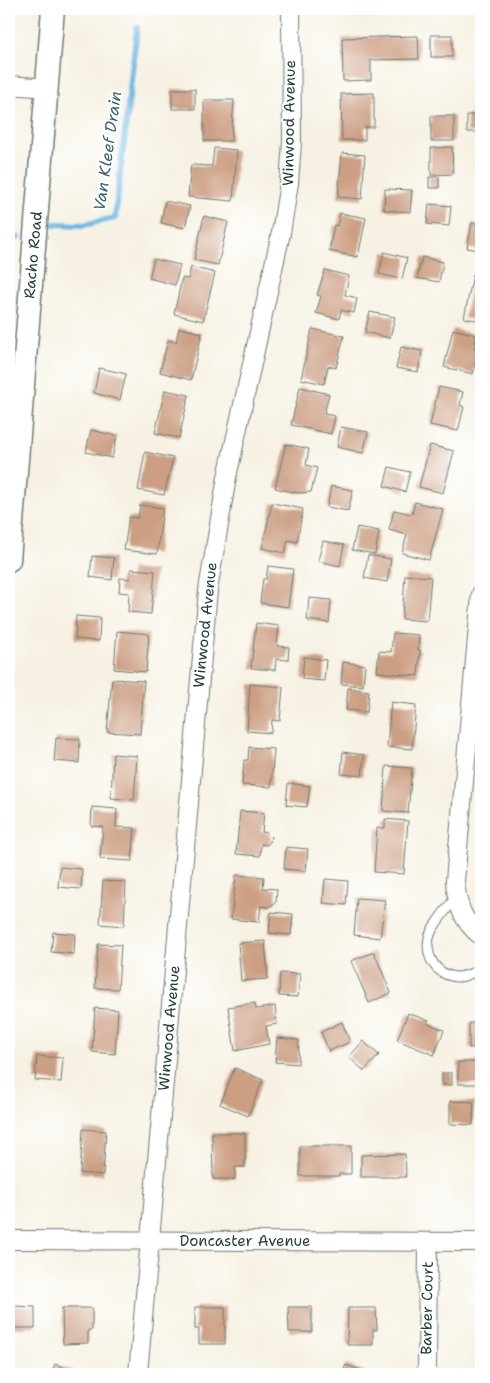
<svg xmlns="http://www.w3.org/2000/svg" width="490" height="1383" viewBox="0 0 490 1383" font-family="'Shantell Sans',sans-serif">
<rect width="100%" height="100%" fill="#fff"/>
<filter id="ink" filterUnits="userSpaceOnUse"><feTurbulence type="fractalNoise" baseFrequency=".02" numOctaves="2"/><feDisplacementMap in="SourceGraphic" scale="10" xChannelSelector="R" yChannelSelector="G"/><feConvolveMatrix kernelMatrix="1 2 1 2 8 2 1 2 1" color-interpolation-filters="sRGB"/></filter>
<filter id="wash" filterUnits="userSpaceOnUse"><feTurbulence type="fractalNoise" baseFrequency=".0096" numOctaves="4" result="noise"/><feDisplacementMap in="SourceGraphic" scale="20" xChannelSelector="R" yChannelSelector="G"/><feGaussianBlur stdDeviation="1.12" result="paint"/><feColorMatrix in="noise" values="0 0 0 0 0 0 0 0 0 0 0 0 0 0 0 0 0 1.4 0 .05"/><feComposite in="paint" operator="in"/></filter>
<g filter="url(#wash)">
<rect width="100%" height="100%" fill="#f6f1e2"/>
<g fill="none" stroke-linecap="round" stroke-linejoin="round">
<g stroke="#6db9e6" stroke-width="6">
<path d="M54 224 83 225 115 218 137 28"/>
<path d="M9 241 18 237"/>
</g>
</g>
<g id="blocks">
<g fill="#cc9f83">
<rect x="431" y="35" width="21" height="22"/>
<path d="M418 36 419 59 371 60V80L343 81 342 38Z"/>
<rect x="172" y="89" width="23" height="20"/>
<path d="M374 93V127H365V140H342L341 94Z"/>
<path d="M479 93H481V132H467V115H479Z"/>
<path d="M204 100H234L231 141H204Z"/>
<rect x="431" y="116" width="23" height="25"/>
<path d="M452 147 453 174 431 175V148Z"/>
<path d="M214 148 237 150 233 201 188 197 191 165 212 166Z"/>
<path d="M342 153 365 155 362 199 338 197Z"/>
<rect x="429" y="177" width="10" height="11"/>
<path d="M385 189 412 190 410 212 384 210Z"/>
<path d="M165 201 190 206 185 228 161 223Z"/>
<path d="M429 204 451 206 449 226 427 224Z"/>
<path d="M340 213 366 218 358 257 329 251 334 225 337 226Z"/>
<path d="M204 216 228 222 218 265 194 260Z"/>
<path d="M472 223 481 225V260L477 259 478 250 467 248Z"/>
<path d="M384 252 407 258 402 279 379 274Z"/>
<path d="M422 257 443 262 439 282 417 278Z"/>
<path d="M154 259 180 265 175 285 149 278Z"/>
<path d="M191 267 215 273 203 321 174 314 182 278 188 279Z"/>
<path d="M325 270 349 276 345 295 357 298 354 313 341 310 339 319 316 313 321 296 317 295Z"/>
<path d="M473 275 481 276V321L464 318Z"/>
<path d="M370 312 395 317 390 338 365 332Z"/>
<path d="M179 328 202 333 191 380 160 372 168 340 176 342Z"/>
<path d="M312 329 344 336 336 368 328 366 324 384 301 379Z"/>
<path d="M453 329 477 335 474 348 478 349 473 374 444 367Z"/>
<path d="M401 347 422 351 418 372 396 368Z"/>
<path d="M99 368 126 374 120 400 94 393Z"/>
<path d="M300 387 329 394 324 414 335 416 331 434 291 425Z"/>
<path d="M439 387 463 392 460 405 464 407 458 431 430 425Z"/>
<path d="M165 390 189 395 179 438 155 433Z"/>
<path d="M341 427 368 432 363 453 337 447Z"/>
<path d="M91 430 117 436 112 458 86 452Z"/>
<path d="M286 444 309 449 306 465 317 468 311 492 298 493 275 488Z"/>
<path d="M430 445 454 451 443 493 419 487Z"/>
<path d="M145 452 173 458 164 495 138 490Z"/>
<path d="M389 467 410 472 405 492 384 486Z"/>
<path d="M331 486 353 490 348 511 327 507Z"/>
<path d="M415 502 443 509 429 560 402 553 407 535 389 530 394 510 412 514Z"/>
<path d="M272 503 303 509 297 542 288 540 285 553 262 548Z"/>
<path d="M140 505 163 508 157 554 124 550 129 517 138 518Z"/>
<path d="M357 527 379 531 375 554 352 550Z"/>
<path d="M323 541 344 545 340 566 318 561Z"/>
<path d="M368 555 391 559 387 582 364 578Z"/>
<path d="M92 556 114 558 112 580 90 577Z"/>
<path d="M268 566 293 569 288 607 260 603 263 579H266Z"/>
<path d="M131 569 155 571 151 614 128 612 129 593 119 592 120 578 130 579Z"/>
<path d="M405 575 431 577 427 621 402 619Z"/>
<path d="M309 598 331 600 329 623 307 620Z"/>
<path d="M76 616 100 618 99 641 75 639Z"/>
<path d="M256 623 279 626 277 646 289 647 288 660 276 659 275 670 251 668Z"/>
<path d="M117 631 149 634 146 672 114 669Z"/>
<path d="M393 633 419 635 418 650H420L418 676 377 672 379 651 391 652Z"/>
<path d="M304 657 326 660 324 681 302 679Z"/>
<path d="M343 662 365 665 363 686 341 684Z"/>
<path d="M112 679 144 681 140 734 107 732Z"/>
<path d="M250 684 283 687 280 721 272 720 271 733 247 731Z"/>
<path d="M348 688 369 691 367 712 346 710Z"/>
<path d="M391 702 416 705 412 749 387 747Z"/>
<path d="M56 738 80 739 79 763 54 761Z"/>
<path d="M249 747 274 749 271 787 242 785 244 760H248Z"/>
<path d="M343 752 364 755 362 776 341 774Z"/>
<path d="M113 754 137 756 134 800 111 798Z"/>
<path d="M386 766 412 768 408 813 383 811Z"/>
<path d="M288 783 310 786 307 807 286 805Z"/>
<path d="M92 807 117 809 116 827 135 828 132 861 100 859 103 827 91 826Z"/>
<path d="M240 811 264 813 262 832 267 833 271 837 270 842 267 845 261 844 260 856 236 854Z"/>
<path d="M385 819 408 821 404 874 374 872 377 828H385Z"/>
<path d="M286 847 308 849 306 871 284 869Z"/>
<path d="M60 867 82 869 81 889 58 887Z"/>
<path d="M236 875 264 877 263 888 277 889 276 902 269 907 261 906 259 922 231 919Z"/>
<path d="M325 879 348 881 346 905 323 903Z"/>
<path d="M103 881 126 882 124 926 100 924Z"/>
<path d="M357 898 385 900 380 938 354 935Z"/>
<path d="M271 912 293 914 291 935 269 933Z"/>
<path d="M53 932 75 934 74 954 51 952Z"/>
<path d="M265 941 268 979 241 981 238 943Z"/>
<path d="M98 944 121 945 118 989 95 988Z"/>
<path d="M374 952 391 993 369 1003 351 961Z"/>
<path d="M280 973 300 974 298 997 279 996Z"/>
<path d="M255 1003 256 1009 275 1006 277 1024 266 1026 269 1044 235 1051 228 1007Z"/>
<path d="M95 1008 118 1010 115 1054 92 1052Z"/>
<path d="M408 1013 429 1021 427 1023 444 1030 434 1055 397 1040Z"/>
<path d="M342 1022 350 1042 329 1051 321 1032Z"/>
<rect x="469" y="1023" width="12" height="25"/>
<path d="M277 1038 299 1040 298 1064 275 1062Z"/>
<path d="M363 1041 379 1055 364 1071 349 1057Z"/>
<path d="M37 1056 63 1058 61 1082 35 1080Z"/>
<rect x="458" y="1062" width="23" height="22"/>
<path d="M235 1068 263 1080 248 1116 220 1104Z"/>
<rect x="442" y="1073" width="10" height="12"/>
<path d="M450 1101 474 1102 473 1125 450 1124Z"/>
<path d="M83 1129 106 1131 103 1175 80 1173Z"/>
<path d="M212 1133H245V1167H235V1179H213Z"/>
<path d="M300 1146H351V1174H339V1176H300Z"/>
<path d="M405 1154 406 1177H361V1155Z"/>
<path d="M13 1306 35 1307V1328H13Z"/>
<path d="M195 1307H225V1344H199V1329H195Z"/>
<path d="M288 1307H312V1332H289Z"/>
<path d="M62 1308H92V1330H88V1343L63 1344Z"/>
<path d="M348 1308H376L377 1330H373V1345H347Z"/>
<path d="M55 1364 82 1374H51Z"/>
<path d="M346 1365 372 1374H342Z"/>
<path d="M212 1368 214 1374H194Z"/>
</g>
</g>
</g>
<g filter="url(#ink)">
<use href="#blocks" fill-opacity="0" stroke="#6a7c71" stroke-width="1"/>
<g fill="none" stroke-linecap="round" stroke-linejoin="round">
<g stroke="#6a7c71" stroke-width="11">
<path id="service" d="M456 897C448 908 437 920 431 932 422 953 435 977 459 977 466 976 475 972 481 969"/>
</g>
<g stroke="#6a7c71" stroke-width="20">
<g id="minor">
<path d="M9 85 48 88"/>
<path d="M481 594 455 881C457 904 462 921 481 936"/>
<path d="M9 1240 481 1242"/>
<path d="M138 1374 208 590 227 477 281 233 289 183 292 142 291 9"/>
<path d="M427 1374 428 1243"/>
</g>
</g>
<g stroke="#6a7c71" stroke-width="25">
<path id="tertiary" d="M9 560 53 9"/>
</g>
<use href="#service" stroke="#fff" stroke-width="9"/>
<use href="#minor" stroke="#fff" stroke-width="18"/>
<use href="#tertiary" stroke="#fff" stroke-width="22"/>
</g>
</g>
<g text-anchor="middle" stroke-width="4" stroke-linejoin="round" paint-order="stroke">
<g font-size="15" fill="#1f3d34" stroke="#fff">
<text transform="translate(289 123) rotate(-89)" y="5">Winwood Avenue</text>
<text transform="translate(33 255) rotate(-85)" y="5">Racho Road</text>
<text transform="translate(205 625) rotate(-84)" y="5">Winwood Avenue</text>
<text transform="translate(169 1028) rotate(-85)" y="5">Winwood Avenue</text>
<text x="245" y="1246">Doncaster Avenue</text>
<text transform="translate(427 1308) rotate(-89)" y="5">Barber Court</text>
</g>
<g font-size="16" font-style="italic" fill="#366269" stroke="#fff">
<text transform="translate(107 151) rotate(-82)" y="6">Van Kleef Drain</text>
</g>
</g>
<rect width="490" height="1383" fill="none" stroke="#fff" stroke-width="30"/>
</svg>
